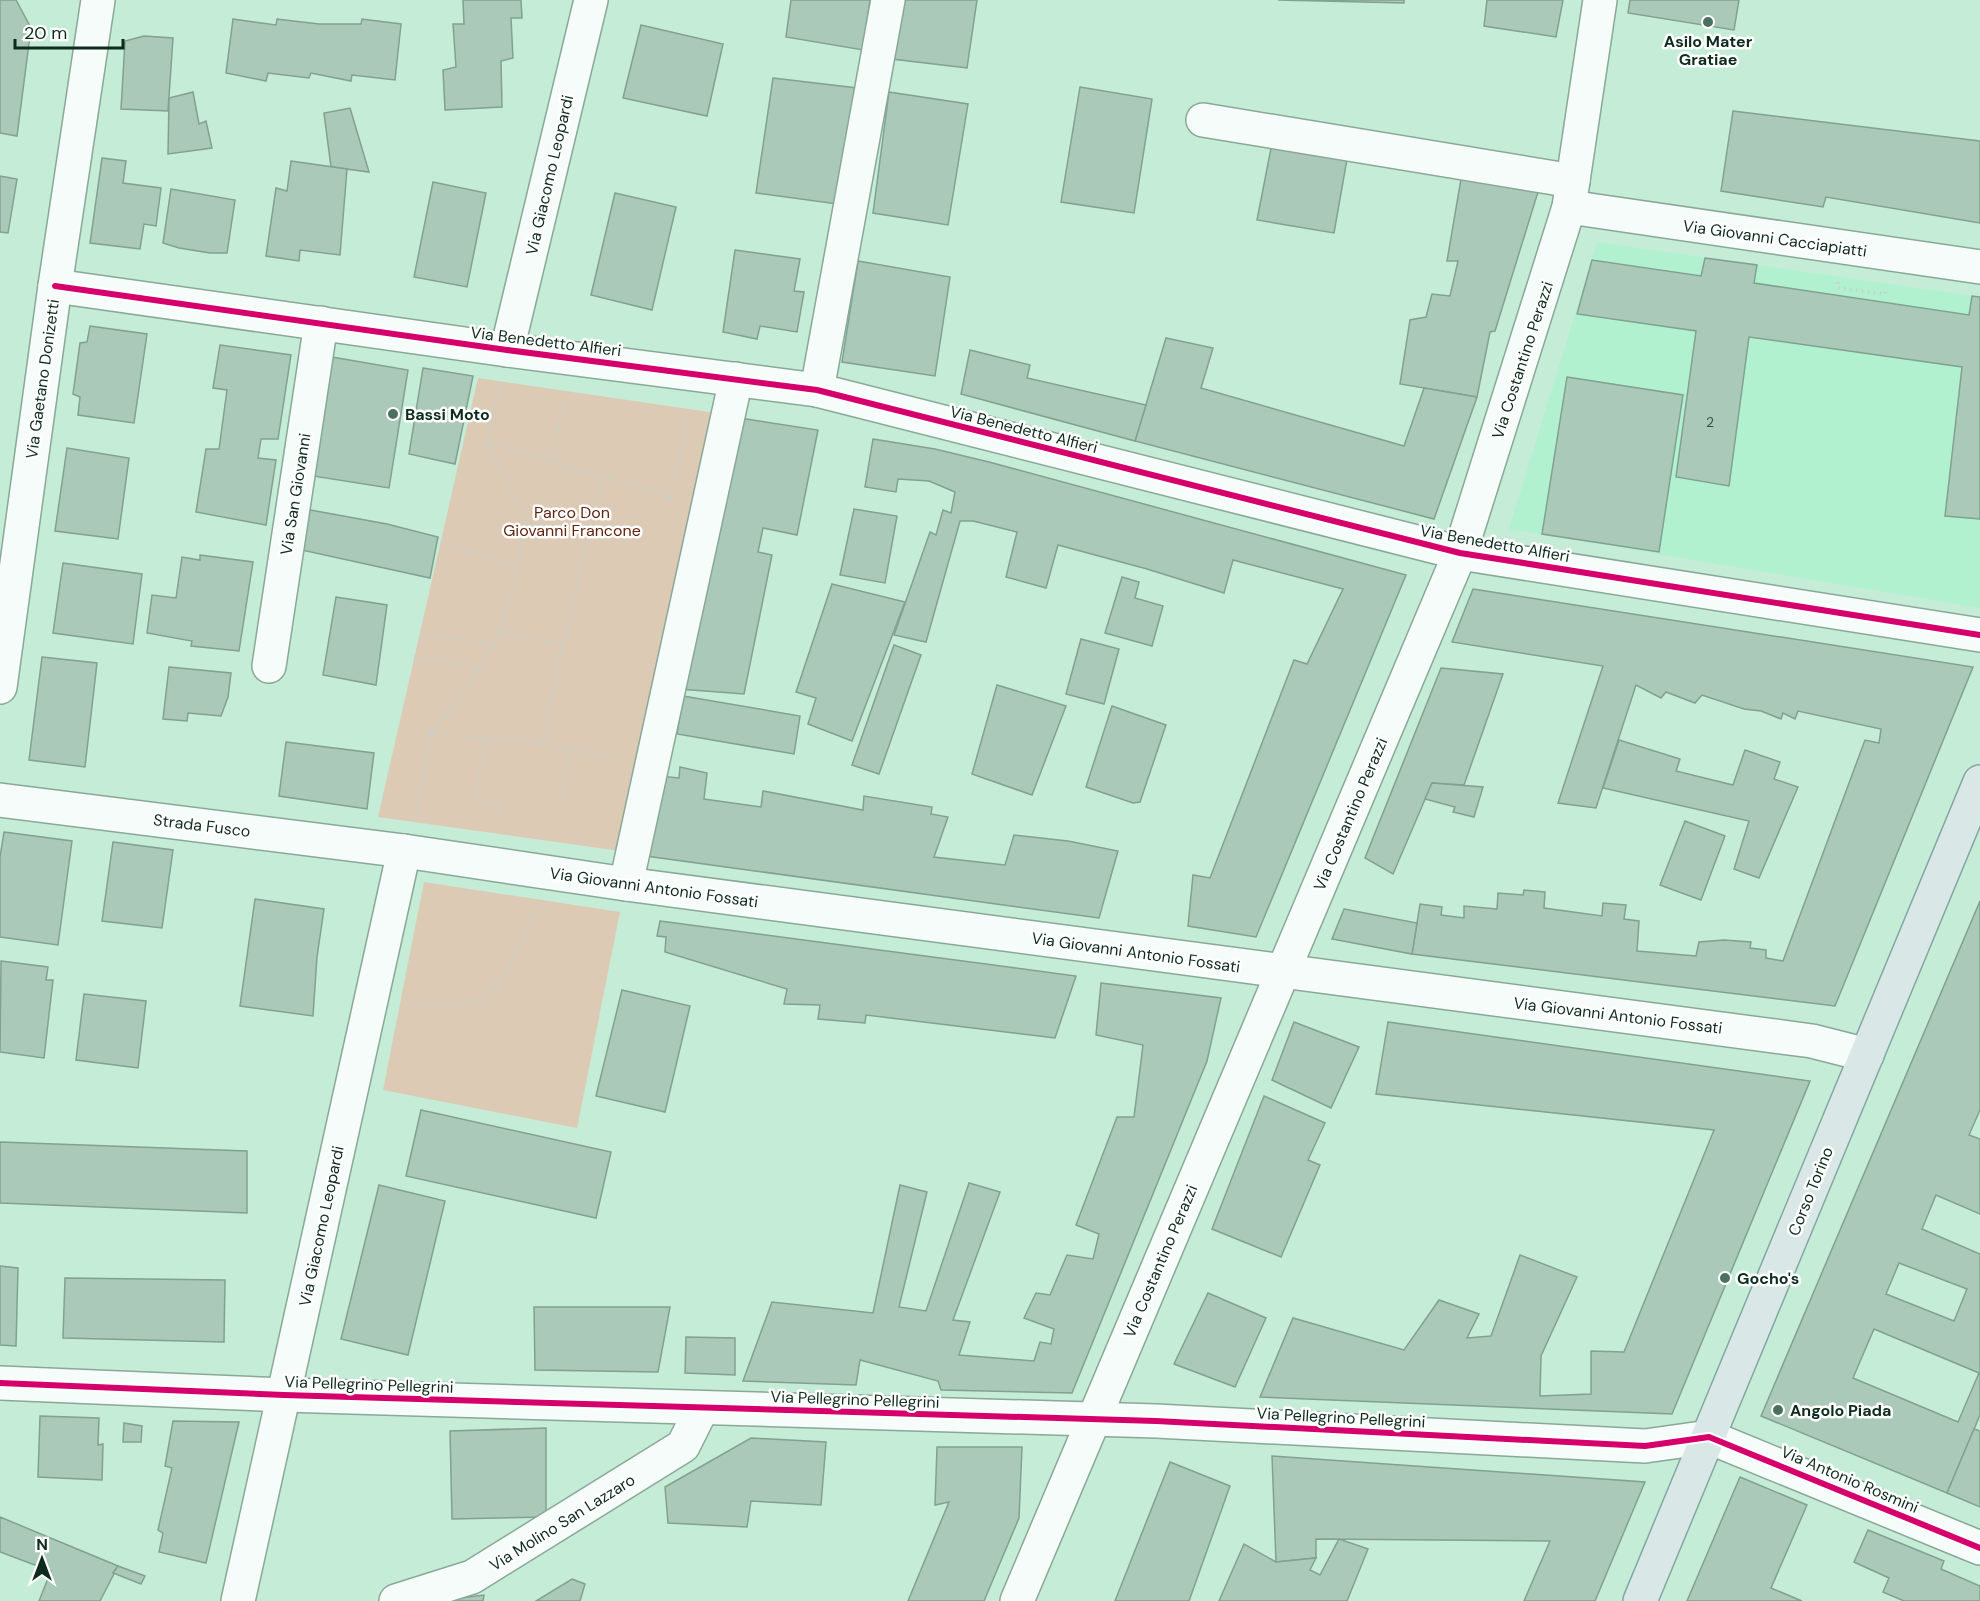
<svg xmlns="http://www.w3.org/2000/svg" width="1980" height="1601" viewBox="0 0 1980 1601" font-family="'DM Sans',sans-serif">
<rect width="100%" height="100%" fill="#c5ecd7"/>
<path fill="#b2f1d0" d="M1597 242 1980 297V608L1509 529Z"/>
<g fill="#ddcab4">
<path d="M478 378 723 414 620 851 378 817Z"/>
<path d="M424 882 620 912 577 1128 383 1090Z"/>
</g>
<g fill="#aac9b8" stroke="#81a191" stroke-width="1.5" fill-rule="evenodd">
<path d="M0 0H16L31 28 17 136 0 133Z"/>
<path d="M463 0H521L522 18H511L513 58 501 61 502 107 445 110 443 70 456 67 453 24H464Z"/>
<path d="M791 0H870L863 50 786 37Z"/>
<path d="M902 0H977L967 68 892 59Z"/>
<path d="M1278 0H1404V3Z"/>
<path d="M1487 0H1563L1556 37 1484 26Z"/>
<path d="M1630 0H1739L1734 30 1628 13Z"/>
<path d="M233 19 276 25 277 19 319 24H361L362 19 401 24 395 80 352 75 351 81 311 73 309 78 268 73 266 81 226 73Z"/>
<path d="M641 25 723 44 707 116 623 98Z"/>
<path d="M144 36 173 38 168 111 121 109 125 41Z"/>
<path d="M773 78 857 88 837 204 756 193Z"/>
<path d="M1080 87 1152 99 1134 213 1061 202Z"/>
<path d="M193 92 199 124 206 121 212 148 168 154 169 98Z"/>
<path d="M889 92 968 104 948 225 873 213Z"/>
<path d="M350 108 369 172 331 167 324 113Z"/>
<path d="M1733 111 1980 141V223L1826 197 1823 207 1721 191Z"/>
<path d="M1273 138 1349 148 1334 233 1257 220Z"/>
<path d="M102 158 126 161 123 183 161 188 156 226 144 224 140 249 90 243Z"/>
<path d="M291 161 347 169 340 255 300 250 299 261 266 256 276 188 287 191Z"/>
<path d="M1462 173 1542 179 1495 331 1490 332 1477 397 1400 384 1410 320 1426 317 1432 294 1450 296 1458 261H1447Z"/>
<path d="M0 176 17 179 8 233 0 232Z"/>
<path d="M433 182 486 193 467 287 414 277Z"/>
<path d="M171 189 235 200 227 253H210L179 248 163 243Z"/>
<path d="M615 193 676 207 652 310 591 295Z"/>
<path d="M735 250 800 259 794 291 804 292 797 332 760 326 757 339 723 332Z"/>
<path d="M1705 258 1757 265 1754 283 1969 315 1972 296 1980 297V519L1945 516 1962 367 1749 337 1729 486 1676 477 1696 331 1577 314 1592 260 1701 276Z"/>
<path d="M858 261 950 277 935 376 842 362Z"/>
<path d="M90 326 147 334 134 423 78 415 80 397 73 394 80 343 87 342Z"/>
<path d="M1166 338 1213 348 1201 388 1404 446 1424 388 1477 397 1434 519 1135 441Z"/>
<path d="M220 345 291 355 278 439H261L258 458 276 460 266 525 196 512 206 449H219L227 390 213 388Z"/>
<path d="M970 350 1030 365 1027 378 1146 405 1135 441 961 394Z"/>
<path d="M332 357 408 370 389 488 313 476Z"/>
<path d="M423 368 473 376 455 464 409 454Z"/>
<path d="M1567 377 1683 395 1659 552 1542 534Z"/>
<path d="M740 418 818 430 797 535 763 528 758 552 772 555 744 694 679 689Z"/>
<path d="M873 439 935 449 989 462 1406 575 1256 937 1188 926 1193 875 1210 878 1294 660 1307 664 1343 589 1233 560 1224 593 1147 569 1058 545 1046 588 1006 577 1017 532 973 521H960L926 642 894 635 930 532 936 535 943 510 951 513 955 492 929 481 898 479 896 492 865 487Z"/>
<path d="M67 448 129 458 118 539 55 531Z"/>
<path d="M305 509 387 524 438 537 430 578 297 549Z"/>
<path d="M854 509 897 516 885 583 840 575Z"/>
<path d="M200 555 253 562 239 651 191 646 192 641 147 633 152 595 176 598 182 557 200 560Z"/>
<path d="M63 563 142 574 133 644 53 633Z"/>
<path d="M1122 577 1139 582 1135 598 1163 606 1152 646 1105 633Z"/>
<path d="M832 584 905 602 852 741 808 724 816 698 796 692Z"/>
<path d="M1473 589 1973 667 1835 1006 1412 954 1420 904 1442 907 1441 915 1464 918V906L1497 909 1498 893 1523 895 1524 890 1545 892 1544 908 1602 916 1603 903 1626 905 1624 919 1639 921 1637 951 1696 956 1699 942 1724 940 1751 942 1750 948 1766 950V958L1783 961 1865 740 1879 743 1881 729 1798 711 1795 719 1783 713 1781 719 1761 711 1744 709 1702 695 1695 703 1666 692 1661 698 1636 685 1596 808 1558 803 1603 666 1452 642Z"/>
<path d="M336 597 387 605 376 685 323 675Z"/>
<path d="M1081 639 1119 649 1104 704 1066 694Z"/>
<path d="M894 645 921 655 879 774 852 765Z"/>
<path d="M42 657 97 663 85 767 29 760Z"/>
<path d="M169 667 231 673 228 697 221 716 188 713 187 721 163 719Z"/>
<path d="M1441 668 1503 674 1464 785 1432 783 1393 874 1365 858Z"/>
<path d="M997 685 1066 706 1032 795 972 774Z"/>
<path d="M683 696 800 716 794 754 677 734Z"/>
<path d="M1112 706 1166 725 1140 802 1133 803 1086 787Z"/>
<path d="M1619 740 1680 759 1676 771 1733 785 1745 750 1780 762 1774 779 1798 787 1759 878 1734 869 1749 821 1603 788Z"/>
<path d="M286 742 374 753 367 809 279 796Z"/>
<path d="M680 767 707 773 704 799 761 807 763 791 863 810 864 796 932 807 931 814 948 817 934 857 1005 865 1014 835 1068 841 1118 851 1099 918 646 856 659 776 679 778Z"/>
<path d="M1432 783 1483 787 1474 817 1453 812 1455 807 1425 799Z"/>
<path d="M1685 821 1725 836 1701 900 1660 885Z"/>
<path d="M4 832 72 841 58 945 0 937V857Z"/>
<path d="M113 842 173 850 162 928 102 921Z"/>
<path d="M255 899 324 909 317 957 313 1016 240 1006Z"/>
<path d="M1980 901V1110L1969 1135 1980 1139V1214L1936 1195 1922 1229 1980 1254V1415L1947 1493 1761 1416ZM1899 1263 1967 1289 1954 1321 1886 1294ZM1874 1329 1979 1373 1958 1422 1853 1378Z"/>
<path d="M1344 909 1417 923 1412 954 1332 939Z"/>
<path d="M660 921 1076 976 1055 1038 866 1015 865 1023 818 1019 820 1005 784 1004 787 989 665 952 666 937 657 936Z"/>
<path d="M1 961 48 967 46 980H53L44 1058 0 1052Z"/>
<path d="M1101 983 1221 998 1207 1061 1072 1393 941 1390 938 1381 860 1360 856 1385 743 1381 772 1302 873 1313 900 1185 927 1192 899 1307 926 1311 969 1183 1000 1192 953 1320 970 1322 959 1355 1034 1361 1040 1342 1051 1344 1054 1329 1024 1318 1036 1293 1050 1295 1067 1255 1093 1259 1099 1234 1076 1225 1117 1117H1134L1143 1045 1096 1035Z"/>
<path d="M622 990 690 1006 665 1112 596 1096Z"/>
<path d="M84 994 146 1001 138 1068 76 1060Z"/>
<path d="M1294 1022 1359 1047 1331 1108 1272 1080Z"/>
<path d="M1388 1022 1810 1081 1672 1414 1260 1397 1293 1318 1404 1350 1439 1300 1479 1314 1467 1338 1491 1336 1520 1255 1577 1277 1541 1356 1540 1396 1591 1394V1351L1624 1352 1714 1130 1376 1094Z"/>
<path d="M1264 1096 1325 1123 1308 1160 1320 1165 1281 1257 1212 1229Z"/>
<path d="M421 1110 611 1152 596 1218 406 1176Z"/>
<path d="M0 1142 247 1151V1213L0 1203Z"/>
<path d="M379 1185 445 1201 408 1355 341 1339Z"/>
<path d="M0 1266 18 1268 16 1346 0 1345Z"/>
<path d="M65 1278 225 1280 224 1342 63 1338Z"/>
<path d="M1208 1293 1266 1318 1235 1387 1174 1364Z"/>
<path d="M534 1307H670L658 1372 535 1370Z"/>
<path d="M686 1337 735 1338V1375L685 1373Z"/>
<path d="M40 1416 99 1418 98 1445 103 1444 102 1480 38 1477Z"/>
<path d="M173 1421 239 1422 206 1563 159 1552 163 1533 158 1530 172 1468 165 1466Z"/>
<path d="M124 1423 142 1426 141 1442H123Z"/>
<path d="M546 1428V1517L452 1519 450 1431Z"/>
<path d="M1974 1429 1980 1431V1507L1947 1493Z"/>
<path d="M751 1438 826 1442 821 1505 751 1501 747 1527 668 1523 665 1487Z"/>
<path d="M937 1447H1022L1019 1518 984 1601H908L949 1502 935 1505Z"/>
<path d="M1272 1456 1645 1482 1595 1601H1524L1550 1541 1316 1539V1558L1276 1562Z"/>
<path d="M1170 1462 1230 1486 1189 1601H1115Z"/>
<path d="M1740 1477 1807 1505 1771 1588 1802 1601H1687Z"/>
<path d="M0 1517 118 1566 100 1601H39L51 1571 0 1552Z"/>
<path d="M1868 1530 1944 1561 1941 1569 1980 1586V1601H1904L1883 1592 1889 1578 1854 1562Z"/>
<path d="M1339 1539 1368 1549 1347 1601H1219L1244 1544 1276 1562 1316 1558 1310 1570 1320 1575Z"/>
<path d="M118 1566 145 1576 141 1584 113 1573Z"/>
<path d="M572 1579 585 1584 580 1601H536Z"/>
<path d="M484 1595 483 1601H453V1599Z"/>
</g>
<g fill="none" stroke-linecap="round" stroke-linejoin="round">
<g stroke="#89a898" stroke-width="36">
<g id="minor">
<path d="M1203 120 1573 181"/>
<path d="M1569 207 1980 267"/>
<path d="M55 286 507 350 817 390 1460 553 1980 635"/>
<path d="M507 350 591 0"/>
<path d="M817 390 888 0"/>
<path d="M269 666 321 323"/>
<path d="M0 687 55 286 98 0"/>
<path d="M0 800 404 851 626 884 1812 1041 1867 1055"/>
<path d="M626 884 736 379"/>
<path d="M0 1383 284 1395 1156 1421 1645 1446 1709 1437 1980 1548"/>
<path d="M238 1601 404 851"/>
<path d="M396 1601 472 1577 683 1446 702 1408"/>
<path d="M1017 1601 1460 553 1569 207 1600 0"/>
</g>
</g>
<g stroke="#84a7a1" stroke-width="36">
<path id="major" d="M1640 1601 1980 782"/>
</g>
<g stroke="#c6d2cb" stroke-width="4" stroke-dasharray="1.5 4.5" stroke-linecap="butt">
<path d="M1838 282V288L1885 294V289"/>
<path d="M501 383 487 442 527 521"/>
<path d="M487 442 675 498"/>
<path d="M552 461 563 406"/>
<path d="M563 484 567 466"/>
<path d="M670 497 687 420"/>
<path d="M442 541 516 566"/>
<path d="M420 635 494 643"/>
<path d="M563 645 501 632 527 521 588 535"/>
<path d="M414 657 480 667"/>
<path d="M431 733C459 703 481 668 501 632"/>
<path d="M486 739 475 798 501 805 508 823"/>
<path d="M543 743 563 645 602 476"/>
<path d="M562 798 570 749"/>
<path d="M416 818 430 734 543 743 595 755 618 756"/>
<path d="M406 1001C434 1006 457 1005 485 1000L512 962 538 906"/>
</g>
<use href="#minor" stroke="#f6fcf9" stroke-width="33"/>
<use href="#major" stroke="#d9e8e7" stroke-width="33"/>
<g stroke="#fff" stroke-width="10">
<g id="cycleway">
<path d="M55 286 507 350 817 390 1460 553 1980 635"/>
<path d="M0 1383 284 1395 1156 1421 1645 1446 1709 1437 1980 1548"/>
</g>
</g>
<use href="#cycleway" stroke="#d6006c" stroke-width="6"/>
</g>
<g fill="#4d6f5f" stroke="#fff" stroke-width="2">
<circle cx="1708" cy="22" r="6"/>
<circle cx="393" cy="414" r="6"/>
<circle cx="1725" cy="1278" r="6"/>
<circle cx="1778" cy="1410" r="6"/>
</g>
<g text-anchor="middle" stroke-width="5" stroke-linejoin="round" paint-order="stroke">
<g font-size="14" fill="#345344">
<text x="1710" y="427">2</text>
</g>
<g font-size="16" font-weight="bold" fill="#0d2c1e" stroke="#fff" text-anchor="start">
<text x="1708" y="47" text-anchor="middle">Asilo Mater<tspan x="1708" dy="18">Gratiae</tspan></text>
<text x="405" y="420">Bassi Moto</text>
<text x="1737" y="1284">Gocho's</text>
<text x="1790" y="1416">Angolo Piada</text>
</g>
<g font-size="16" fill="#0d2c1e" stroke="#fff">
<text transform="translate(549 175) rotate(-77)" y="6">Via Giacomo Leopardi</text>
<text transform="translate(1775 238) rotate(8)" y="6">Via Giovanni Cacciapiatti</text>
<text transform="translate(546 341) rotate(7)" y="6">Via Benedetto Alfieri</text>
<text transform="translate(1522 360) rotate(-72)" y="6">Via Costantino Perazzi</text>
<text transform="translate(42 379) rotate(-82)" y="6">Via Gaetano Donizetti</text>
<text transform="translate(1024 429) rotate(14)" y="6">Via Benedetto Alfieri</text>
<text transform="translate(295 494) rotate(-81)" y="6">Via San Giovanni</text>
<text transform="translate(1495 543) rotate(10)" y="6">Via Benedetto Alfieri</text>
<text transform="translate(1350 814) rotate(-67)" y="6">Via Costantino Perazzi</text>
<text transform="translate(202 825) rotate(7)" y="6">Strada Fusco</text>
<text transform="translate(654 887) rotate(8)" y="6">Via Giovanni Antonio Fossati</text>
<text transform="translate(1136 952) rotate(8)" y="6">Via Giovanni Antonio Fossati</text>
<text transform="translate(1618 1015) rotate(7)" y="6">Via Giovanni Antonio Fossati</text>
<text transform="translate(1810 1191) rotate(-68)" y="6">Corso Torino</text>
<text transform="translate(321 1226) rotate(-78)" y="6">Via Giacomo Leopardi</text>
<text transform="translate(1160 1261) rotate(-67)" y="6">Via Costantino Perazzi</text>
<text transform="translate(369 1384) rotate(2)" y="6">Via Pellegrino Pellegrini</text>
<text transform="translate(855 1399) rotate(2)" y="6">Via Pellegrino Pellegrini</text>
<text transform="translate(1341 1417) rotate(3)" y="6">Via Pellegrino Pellegrini</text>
<text transform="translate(1850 1479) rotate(23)" y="6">Via Antonio Rosmini</text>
<text transform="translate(562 1522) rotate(-32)" y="6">Via Molino San Lazzaro</text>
</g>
<g font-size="16" fill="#60240c" stroke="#fff">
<text x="572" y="518">Parco Don<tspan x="572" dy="18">Giovanni Francone</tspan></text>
</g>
</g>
<g transform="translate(42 1559)" stroke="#ffffff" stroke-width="4.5" paint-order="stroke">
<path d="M0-4.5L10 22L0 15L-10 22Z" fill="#0d2c1e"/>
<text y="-9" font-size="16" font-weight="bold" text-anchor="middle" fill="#0d2c1e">N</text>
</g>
<path d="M15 39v9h108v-9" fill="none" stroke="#0d2c1e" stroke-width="3"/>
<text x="24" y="39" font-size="18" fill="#0d2c1e" stroke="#ffffff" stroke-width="4.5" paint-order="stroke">20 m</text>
</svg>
